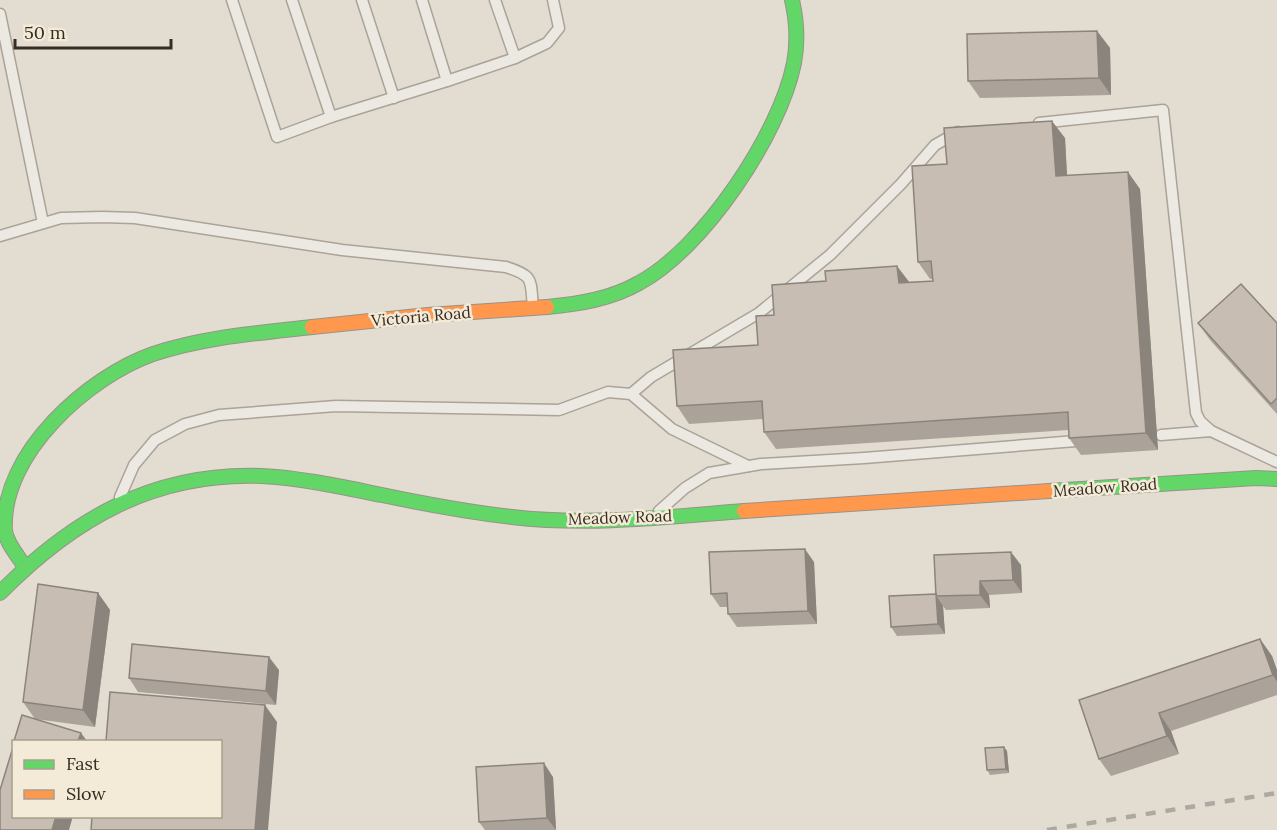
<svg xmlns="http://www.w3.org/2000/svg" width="1277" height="830" viewBox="0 0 1277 830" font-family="Lora,serif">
<rect width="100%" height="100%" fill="#e3ddd1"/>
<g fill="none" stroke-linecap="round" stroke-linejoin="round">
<g stroke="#a9a399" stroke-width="13">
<g id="lane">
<path d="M232 0 277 137 331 117 447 81 515 58 547 43 559 28 553 0"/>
<path d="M292 0 331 117"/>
<path d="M362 0 394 98"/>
<path d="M422 0 447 81"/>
<path d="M495 0 515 58"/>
<path d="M0 14 43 223"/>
<path d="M1039 123 1163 110 1196 413 1200 421 1211 431 1277 462"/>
<path d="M0 236 61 218 102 217 135 218 342 250 506 267C535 276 530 280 533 307"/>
<path d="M631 394 672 429 748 466"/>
<path d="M1161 435 1211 431"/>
<path d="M120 497 134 465 155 440 185 424 219 415 336 406 559 410 608 392 631 394 651 377 759 313 830 255 901 184 935 145 958 132"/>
<path d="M659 511 685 488 709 473 761 464 864 458 1076 441"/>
</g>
</g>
<g stroke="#99928a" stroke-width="16">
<g id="fast">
<path d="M547 307C579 304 611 299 639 283 703 249 780 134 794 63 798 42 797 22 792 0"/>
<path d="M1049 491 1256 478 1277 479"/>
<path d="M25 567C18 556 7 544 5 531 0 453 90 376 153 354 204 337 259 333 312 327"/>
<path d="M0 593C73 519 154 472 261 476 302 478 342 487 382 495 425 504 469 512 512 517 589 526 667 517 744 511"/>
</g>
</g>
<g stroke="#99928a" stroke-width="16">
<g id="slow">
<path d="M312 327 428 315 547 307"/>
<path d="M744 511 1049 491"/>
</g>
</g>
<use href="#lane" stroke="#ece9e2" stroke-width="10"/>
<use href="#fast" stroke="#63d668" stroke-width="14"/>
<use href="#slow" stroke="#ff974d" stroke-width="14"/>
<path stroke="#ada8a2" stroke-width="4.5" stroke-dasharray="10 10" stroke-linecap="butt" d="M1047 830 1277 793"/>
</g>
<g fill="#aba399">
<path d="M1097 31 1110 48 1111 95 980 98 968 81Z"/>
<path d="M1065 138 1067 176 1140 189 1158 450 1081 455 1069 438V430L776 449 764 432 763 419 689 424 677 406 758 345 774 315 909 282 933 281 932 279H930L918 262 947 164Z"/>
<path d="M1198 323H1277V414L1210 340Z"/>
<path d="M814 562 817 624 737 627 728 614V607H720L711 594Z"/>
<path d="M1021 565 1022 593 989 595 990 608 946 610 943 606 945 634 897 636 891 627 936 594Z"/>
<path d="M98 593 110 610 95 727 35 719 23 702Z"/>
<path d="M1260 639 1272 656 1277 670V695L1171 731 1179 754 1111 776 1099 759 1079 700Z"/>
<path d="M279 670 276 705 138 692 129 678Z"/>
<path d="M1004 747 1007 751 1009 773 990 775 987 770Z"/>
<path d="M553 777 556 830H485L479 822Z"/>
</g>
<g fill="#8b847d">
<path d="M1097 31 1110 48 1111 95 1099 78Z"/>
<path d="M1052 121 1065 138 1068 193 1056 176Z"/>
<path d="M1128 172 1140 189 1158 450 1146 433Z"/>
<path d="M897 266 910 283H899Z"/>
<path d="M805 549 814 562 817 624 808 611Z"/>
<path d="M1011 552 1021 565 1022 593 1013 580Z"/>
<path d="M980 581 989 595 990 608 980 595Z"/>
<path d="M98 593 110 610 95 727 83 710Z"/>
<path d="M937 597 943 606 945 634 938 624Z"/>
<path d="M1260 639 1272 656 1277 670V682L1273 675Z"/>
<path d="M269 657 279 670 276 705 266 691Z"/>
<path d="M265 705 277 722 268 830H255Z"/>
<path d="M1159 713 1171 731 1179 754 1167 736Z"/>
<path d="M81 733 87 741H78Z"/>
<path d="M1004 747 1007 751 1009 773 1006 769Z"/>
<path d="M544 763 553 777 556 830 547 818Z"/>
<path d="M56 816H73L69 830H52Z"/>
</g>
<g fill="#c7bdb2" stroke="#8b847d" stroke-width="1.5">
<path d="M1097 31 1099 78 968 81 967 34Z"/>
<path d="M1052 121 1056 176 1128 172 1146 433 1069 438 1068 412 764 432 762 401 677 406 673 350 758 345 756 316 774 315 772 285 826 281 825 271 897 266 899 283 933 281 931 261 918 262 912 166 947 164 944 128Z"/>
<path d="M1241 284 1277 323V398L1271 404 1198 323Z"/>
<path d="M805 549 808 611 728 614 727 593 711 594 709 552Z"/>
<path d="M1011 552 1013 580 980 581V595L936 596 934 555Z"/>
<path d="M38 584 98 593 83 710 23 702Z"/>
<path d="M936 594 938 624 891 627 889 596Z"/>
<path d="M1260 639 1273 675 1159 713 1167 736 1099 759 1079 700Z"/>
<path d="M132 644 269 657 266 691 129 678Z"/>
<path d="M110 692 265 705 255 830H91L92 816H220V741H106Z"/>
<path d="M22 715 81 733 78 741H14Z"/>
<path d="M14 744V816H56L52 830H0V790Z"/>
<path d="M1004 747 1006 769 987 770 985 748Z"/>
<path d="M544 763 547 818 479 822 476 767Z"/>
</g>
<g text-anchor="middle" stroke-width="5" stroke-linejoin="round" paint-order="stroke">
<g font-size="16" fill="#382c22" stroke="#f3ebd8">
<text transform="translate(421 316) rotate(-5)" y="6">Victoria Road</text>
<text transform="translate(1105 487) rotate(-4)" y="6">Meadow Road</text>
<text transform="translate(620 517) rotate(-2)" y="6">Meadow Road</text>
</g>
</g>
<rect x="12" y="740" width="210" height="78" fill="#f3ebd8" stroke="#a89f8f" stroke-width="1.5"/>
<rect x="24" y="760" width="30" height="9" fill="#63d668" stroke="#a89f8f" stroke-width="1.5"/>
<text x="66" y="770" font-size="18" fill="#382c22">Fast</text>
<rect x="24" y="790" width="30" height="9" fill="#ff974d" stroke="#a89f8f" stroke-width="1.5"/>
<text x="66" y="800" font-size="18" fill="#382c22">Slow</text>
<path d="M15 39v9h156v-9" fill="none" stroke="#382c22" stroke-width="3"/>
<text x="24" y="39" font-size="18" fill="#382c22" stroke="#f3ebd8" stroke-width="4.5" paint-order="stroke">50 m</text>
</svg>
